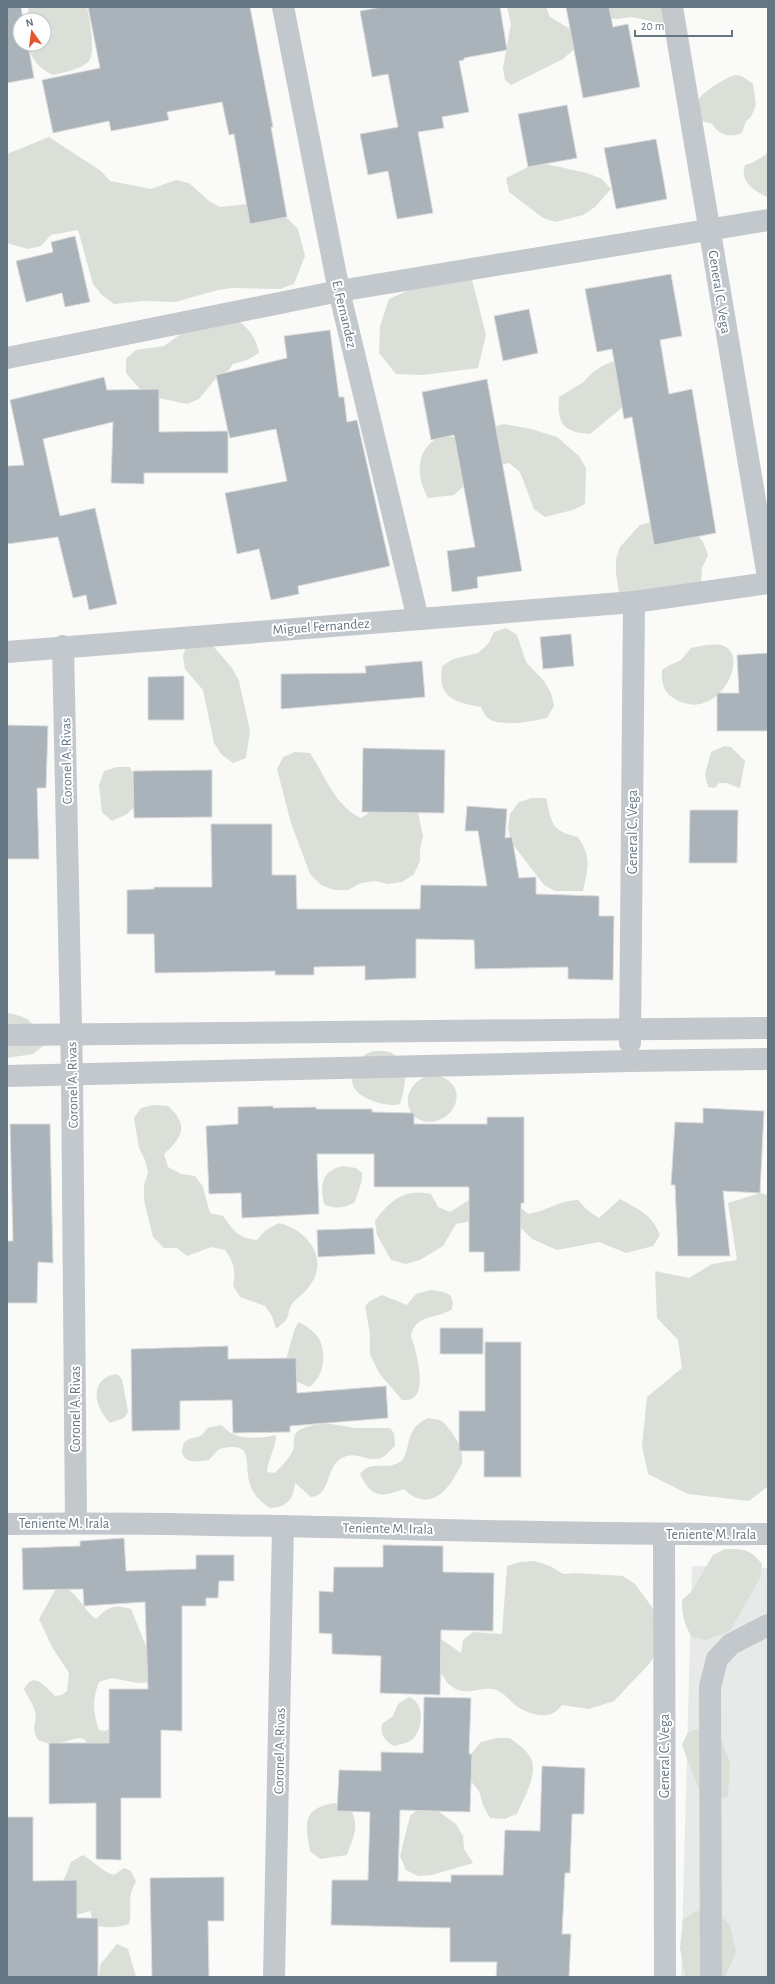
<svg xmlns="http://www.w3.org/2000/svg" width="775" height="1984" viewBox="0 0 775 1984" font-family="'Alegreya Sans',sans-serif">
<rect width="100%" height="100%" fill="#fafaf8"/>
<path fill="#e8e9e9" d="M692 1566 768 1568V1977H681Z"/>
<g fill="#dadfd7">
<path d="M29 7H87C89 18 97 55 88 62 79 70 64 72 53 75 38 68 32 60 27 44H44V20H26Z"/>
<path d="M507 7H546L550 17 580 35 581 43 563 59 511 85 505 80 503 68 511 24Z"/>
<path d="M598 7H670L674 26 632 17 618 19 604 18Z"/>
<path d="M735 75 742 76 753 84 756 105 751 117 746 121 742 133C730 138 719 135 712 124L699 120C699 114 697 106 698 101 700 93 727 77 735 75Z"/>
<path d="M49 137 101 171 110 181 151 189 176 180 189 183 209 201 220 207 247 204 288 219 298 229 305 256 294 284 280 289 232 288 218 290 175 302 143 301 114 304 102 295 93 284 78 230 51 235 41 246 27 249 7 243V154Z"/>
<path d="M768 153V196L767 197C754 191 739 181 745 165L752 163Z"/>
<path d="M546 164 587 173 602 179 611 189 595 207 583 215 555 222 543 218 509 192 506 178 532 165Z"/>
<path d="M445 274 472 280 486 335 478 368 423 375 396 374 379 353 380 326 389 299Z"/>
<path d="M238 320C250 330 256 338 259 353L247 360 233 364 229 370 217 377 199 399 187 404 145 395 126 373V359L136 350 164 346 185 331Z"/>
<path d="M659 351 664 363 659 377 590 434C563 432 557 424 559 397L582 383 592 373 602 366 614 361Z"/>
<path d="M504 424 531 429 557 437 579 456 586 468 585 504 573 510 545 517 534 509 520 472 509 463 484 468 454 495 428 498C417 479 414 450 438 438 447 434 457 439 465 437 479 434 490 427 504 424Z"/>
<path d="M671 516 684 519 703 542 708 555 702 568 701 582 620 600 616 573V559L620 547 640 525Z"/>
<path d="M506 628 517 635 526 662 544 681 551 693 554 706 547 718C534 721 499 728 488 718 485 716 483 711 481 707 454 702 437 698 442 666L453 659 478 653 488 644 494 632Z"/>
<path d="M187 643 213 646 232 668 239 681 250 731 246 758 233 763 221 754 214 743 203 690 185 669 183 656Z"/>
<path d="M706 645C710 645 717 644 721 645 753 653 718 725 675 699 664 693 661 683 662 670L668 666 681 660 691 648Z"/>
<path d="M724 746 731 747 745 761 740 788 726 783H719L715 788 708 787 705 774 711 752Z"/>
<path d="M295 752 310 753C326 777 334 805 361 818L375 809 417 808 423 836 420 849V861L414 874 402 882 388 884 375 881 361 883 348 890H334L321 885 310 874 291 823 277 769 283 757Z"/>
<path d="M117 767H130L135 779 137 804 127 814 112 821 102 812 99 785 104 771Z"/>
<path d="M532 798H546C552 822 550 831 578 837 592 858 588 868 583 891H555L544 885 511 842 508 828 510 814 519 802Z"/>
<path d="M7 1013C32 1017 33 1023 44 1045L33 1054 7 1058Z"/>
<path d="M374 1051C381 1051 390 1050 395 1055 410 1066 405 1089 400 1104 390 1108 362 1100 355 1089 346 1074 359 1054 374 1051Z"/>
<path d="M429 1074C481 1080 450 1137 416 1118 412 1115 411 1112 409 1108 404 1091 416 1081 429 1074Z"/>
<path d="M154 1105 168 1106C189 1125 183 1137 164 1154L168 1167 181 1174 195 1176 203 1187 210 1213 223 1216C234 1231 238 1238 257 1240L266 1230 279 1223C308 1230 331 1260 308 1288 303 1295 295 1298 291 1306 288 1310 289 1316 286 1320 284 1323 279 1326 276 1329L272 1316 265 1306 240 1297 233 1286C236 1271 234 1262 225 1250L211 1247 187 1256 177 1248H164L153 1237 144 1200V1185L148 1172 145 1160 139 1148 134 1118 141 1108Z"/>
<path d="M343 1166 356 1168 362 1173V1180L355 1202C346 1208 334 1210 324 1204 320 1185 321 1171 343 1166Z"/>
<path d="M497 1187 528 1214C547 1211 557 1201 578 1200L587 1210 599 1218 620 1199C639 1210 651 1213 660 1235L653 1246 626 1253 599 1242 557 1250 532 1239 522 1229 509 1223 483 1219 456 1224 443 1246 420 1260 406 1264 391 1260 377 1235 375 1221C390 1200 405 1188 431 1194L438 1207 450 1212 485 1190Z"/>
<path d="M760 1193 768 1195V1486L749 1501 688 1494 648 1474 642 1446 647 1397 682 1368 678 1340 657 1318 655 1271 689 1278 712 1264 737 1260 728 1203Z"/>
<path d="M431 1290C444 1292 456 1292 452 1309 442 1317 424 1315 416 1325 414 1327 411 1333 411 1336 411 1338 413 1342 414 1345 418 1361 430 1403 402 1400L379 1373 370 1354V1334L365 1306 370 1301 382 1295 407 1305 416 1294Z"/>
<path d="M299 1322C306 1326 317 1333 320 1341 327 1357 323 1378 309 1387L295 1381 285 1363 295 1328Z"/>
<path d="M117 1374 122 1379 128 1412 124 1418 110 1423C94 1407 88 1378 117 1374Z"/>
<path d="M428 1418C433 1419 439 1419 443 1422 452 1431 465 1449 462 1463 461 1467 457 1472 455 1476 443 1497 425 1510 404 1489 381 1497 372 1499 360 1474 371 1459 386 1471 400 1462 412 1455 402 1429 428 1418Z"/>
<path d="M325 1423 355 1428H390L394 1433 395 1446C390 1450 386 1456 381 1458 366 1463 355 1448 339 1460 325 1471 331 1495 311 1497L295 1483C294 1499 286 1508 270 1508 263 1503 254 1496 251 1487 242 1467 258 1439 219 1449L209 1460C200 1461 185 1465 182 1452 182 1449 183 1445 184 1443 191 1434 200 1442 207 1428L221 1425C224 1427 227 1431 231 1433 243 1440 263 1438 276 1435 276 1448 268 1459 267 1472L274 1473C279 1470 289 1458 292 1452 296 1446 291 1436 298 1431 305 1426 316 1425 325 1423Z"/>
<path d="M725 1549C744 1549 750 1549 762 1564L760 1578 730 1631 706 1640 692 1637C684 1625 682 1614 682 1600L692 1591 713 1555Z"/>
<path d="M535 1561 550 1566 563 1574 576 1573 623 1576 635 1584 652 1607 656 1620 657 1649 651 1662 614 1701 589 1709 562 1705C560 1708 556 1712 553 1713 543 1719 524 1712 515 1705 508 1699 503 1691 493 1689 479 1687 465 1697 451 1686 441 1678 449 1676 431 1670L437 1636 461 1653 463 1640 473 1632 502 1634 507 1566 520 1562Z"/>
<path d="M59 1583C78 1593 81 1607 96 1619 109 1606 114 1604 131 1609L146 1646 158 1670 152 1682 138 1683 111 1678 99 1682C92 1699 93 1713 99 1730L105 1731 117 1725 126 1743 93 1752 84 1739 78 1738 52 1745 38 1740C30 1724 38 1724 35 1712 34 1705 27 1696 24 1689 34 1670 45 1687 55 1696L62 1695 67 1691 69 1673 52 1647 39 1619Z"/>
<path d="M409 1697C424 1702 424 1726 414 1738 409 1743 401 1744 394 1746 385 1741 380 1734 382 1724L393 1716 398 1704Z"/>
<path d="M715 1724 730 1762 728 1796 705 1805 682 1745 688 1732Z"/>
<path d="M496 1738H510C516 1743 524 1748 529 1755 541 1771 523 1799 517 1814L504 1819 490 1818 483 1805 479 1791 470 1780 467 1767 472 1753 481 1742Z"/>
<path d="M335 1803 348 1804C360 1825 355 1833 347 1855L320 1859 310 1851C305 1823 302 1808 335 1803Z"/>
<path d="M421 1806 435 1809 456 1824 463 1836 464 1849 473 1863 432 1875 418 1876 406 1870 400 1856 410 1816Z"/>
<path d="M83 1855C93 1861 103 1872 114 1875L124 1868 131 1871 136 1882C126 1896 133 1910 129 1924 118 1928 105 1928 94 1925L90 1911 76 1915 63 1882 71 1862Z"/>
<path d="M708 1909 720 1915 730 1925 736 1952 725 1977H685L680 1948 683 1920 694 1912Z"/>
<path d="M117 1944 128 1949 136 1977H99L100 1965Z"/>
</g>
<g fill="#aab3b9" stroke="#dcdcda">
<path d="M7 7H21L23 20H20V44H28L34 78 7 83Z"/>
<path d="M88 7H250L273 127H271L287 217 250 224 234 134 229 135 222 102 167 112 169 120 111 131 109 121 53 133 42 80 100 68Z"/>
<path d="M382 7H500L507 50 464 58V60L459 61 469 112 442 117 444 128 418 132 433 213 397 219 388 171 368 175 360 134 398 127 388 74 372 77 360 11Z"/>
<path d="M566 7H609L613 27 628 24 640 87 583 98Z"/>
<path d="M567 105 577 158 528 167 518 114Z"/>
<path d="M656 139 667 199 616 209 604 148Z"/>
<path d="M75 236 90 302 65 307 62 293 26 302 16 261 53 252 51 242Z"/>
<path d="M671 274 682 336 660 340 669 394 692 389 716 533 654 545 632 417 624 419 612 349 597 352 585 289Z"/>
<path d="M529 309 538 353 503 361 494 316Z"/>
<path d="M330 330 339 397H344L347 422 357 420 390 566 298 586 299 594 271 600 259 549 237 554 225 493 287 481 276 429 230 438 228 431V473H144V484L111 483 113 422 43 439 60 516 95 508 117 604 89 610 86 595 73 598 58 537 7 544V466L24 465 10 400 104 377 107 390 159 389V432L228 431 216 375 287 358 284 336Z"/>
<path d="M487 379 522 571 477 577 478 588 452 592 447 551 475 547 454 435 431 440 422 392Z"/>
<path d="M571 634 574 666 543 669 540 637Z"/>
<path d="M768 653V731H717V693H739L737 655Z"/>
<path d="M422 661 425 697 281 709V674L366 673 365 666Z"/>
<path d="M184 676V720H148V677Z"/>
<path d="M7 725 48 726 46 788H37L39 859H7Z"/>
<path d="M363 748 445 750 444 813 362 812Z"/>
<path d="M212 770V817L134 818 133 771Z"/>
<path d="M467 806 507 809 505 838 512 837 519 878 536 877V894L599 896V916H614L613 980 568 979V967L475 969 474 940 416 939V978L365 980V966L314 967V975H275V971L155 973 154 934H127V890L154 889V887H212L211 824H272V875H296L297 909H420L421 885 487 886 478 831H465Z"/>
<path d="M690 810H738L737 863H689Z"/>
<path d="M273 1106V1108L316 1107V1109H372V1112L414 1113V1124H487V1117H524V1203H521L520 1271 484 1272V1252H469V1187H374V1154H317L319 1214 242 1218 241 1193 209 1194 206 1126 238 1124V1107Z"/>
<path d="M703 1108 764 1111 760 1193 723 1191 730 1256H678L675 1185H671L675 1122 703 1123Z"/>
<path d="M10 1124H50L53 1263 38 1262 37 1303H7V1241H13Z"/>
<path d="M373 1228 375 1254 318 1257 317 1230Z"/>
<rect x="440" y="1328" width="43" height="26"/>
<path d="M485 1342H521V1477H484V1451H459V1411H485Z"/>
<path d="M228 1346V1359L296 1358 297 1393 386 1386 388 1418 290 1426V1432L233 1433 232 1400 180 1401V1430L132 1431 131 1349Z"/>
<path d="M124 1538 126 1571 196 1569V1555H234V1581H219L218 1598H206V1606H182V1731L161 1730V1798H121V1860L96 1859V1803L49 1804V1743H109V1689H148L145 1602 84 1606 83 1589 23 1590 22 1548 80 1546V1541Z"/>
<path d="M383 1545 443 1546V1572L494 1573 493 1631 441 1630 440 1695 380 1693 381 1656 332 1654V1634L319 1633V1591L333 1592 334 1567H383Z"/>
<path d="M424 1697 471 1698 469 1754H472L470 1812 400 1810 398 1881 451 1882V1875H503L505 1830 540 1831 542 1766 585 1768 584 1814H572L570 1873H565L562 1934H571L569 1977H496L497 1962H450V1928L331 1925 332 1880H368L370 1812 337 1811 339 1770 381 1771V1752L423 1753Z"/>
<path d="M7 1817H33V1881L77 1880V1918H98V1977H7Z"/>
<path d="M224 1877V1921H208L209 1977H152L150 1878Z"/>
</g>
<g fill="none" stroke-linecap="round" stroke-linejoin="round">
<g stroke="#c3c8cc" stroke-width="22">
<path d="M283 7 339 291 418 619"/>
<path d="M672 7 768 577"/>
<path d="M7 358 339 291 768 220"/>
<path d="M63 646 72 1075 76 1523"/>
<path d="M7 652 634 602 768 583"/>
<path d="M7 1035 768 1028"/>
<path d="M630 1043 634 602"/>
<path d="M7 1076 630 1061 768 1059"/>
<path d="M7 1524C261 1521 514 1536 768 1534"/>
<path d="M664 1535 665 1977"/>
<path d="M274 1977 283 1526"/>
<path d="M711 1977 710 1687 717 1659 731 1644 768 1625"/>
</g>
</g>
<g text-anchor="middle" stroke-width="4" stroke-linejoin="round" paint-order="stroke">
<g font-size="14" fill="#657683" stroke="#fff">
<text transform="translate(720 292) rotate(81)" y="5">General C. Vega</text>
<text transform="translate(345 314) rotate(77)" y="5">E. Fernandez</text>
<text transform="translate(321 626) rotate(-4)" y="5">Miguel Fernandez</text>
<text transform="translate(66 761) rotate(-91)" y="5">Coronel A. Rivas</text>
<text transform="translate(632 832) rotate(-90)" y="5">General C. Vega</text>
<text transform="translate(72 1085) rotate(-91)" y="5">Coronel A. Rivas</text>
<text transform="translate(75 1409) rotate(-90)" y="5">Coronel A. Rivas</text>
<text x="64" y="1528">Teniente M. Irala</text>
<text transform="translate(388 1528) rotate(1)" y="5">Teniente M. Irala</text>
<text x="711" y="1539">Teniente M. Irala</text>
<text transform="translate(279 1751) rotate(-89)" y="5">Coronel A. Rivas</text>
<text transform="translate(664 1756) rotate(-90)" y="5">General C. Vega</text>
</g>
</g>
<rect width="775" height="1984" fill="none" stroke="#657683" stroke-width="16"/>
<g transform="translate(32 32) rotate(346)"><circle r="19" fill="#ffffff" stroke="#c1c8cd"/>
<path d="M0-3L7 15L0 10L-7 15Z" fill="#e4572e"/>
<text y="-6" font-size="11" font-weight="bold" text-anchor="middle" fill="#657683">N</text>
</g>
<path d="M635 30v6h97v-6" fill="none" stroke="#657683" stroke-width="2"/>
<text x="641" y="30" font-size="12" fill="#657683" stroke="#ffffff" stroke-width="3" paint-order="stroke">20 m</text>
</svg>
